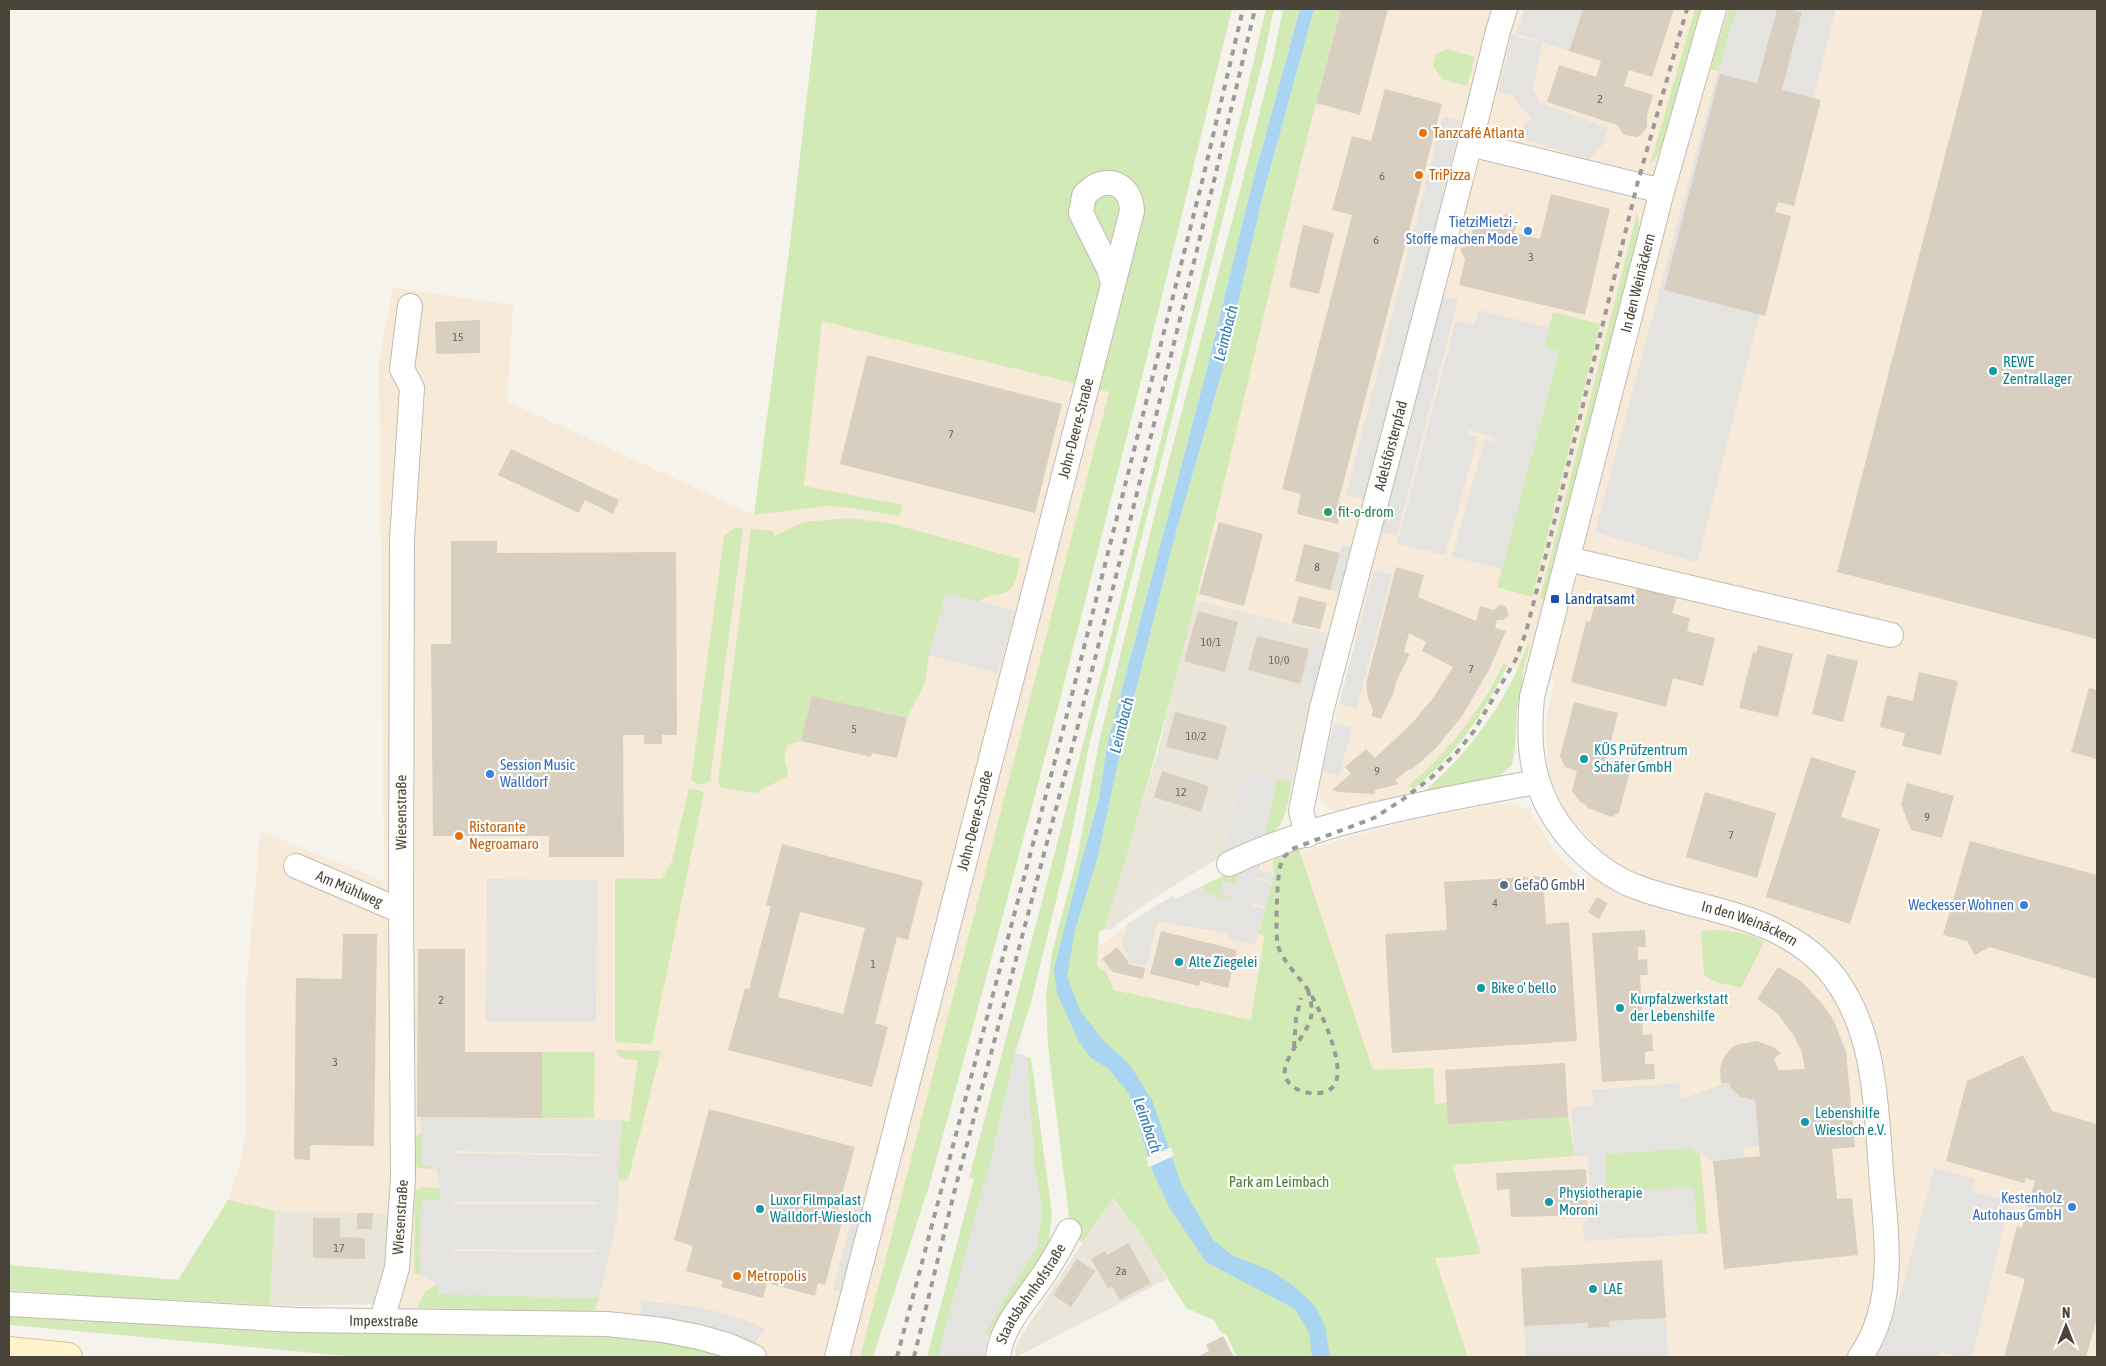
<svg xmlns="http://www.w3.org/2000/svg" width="2106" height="1366" viewBox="0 0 2106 1366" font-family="'Asap Condensed',sans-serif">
<rect width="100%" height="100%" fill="#f6f3ec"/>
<g fill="#eae5da">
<path d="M1194 600 1333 634 1292 783 1243 772 1223 855 1153 899 1109 930 1104 929 1158 751Z"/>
<path d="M1112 1198 1137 1229 1167 1279 1016 1357 1015 1350 1020 1338Z"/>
<path d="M275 1211 392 1213 382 1304 296 1306 270 1305Z"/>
</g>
<g fill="#f7ead8">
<path d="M1341 9H2097V1357H1468L1435 1257 1481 1254 1420 1068 1373 1071 1301 853 1345 838 1409 821 1496 804 1514 803 1529 810 1557 855 1584 881 1601 849 1578 827 1566 812 1550 778 1547 760 1546 722 1554 680 1523 670 1530 645 1518 669 1503 664 1467 726 1435 761 1409 784 1413 789 1403 796 1339 814 1323 803 1320 799 1319 782 1356 640 1194 600 1307 133Z"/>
<path d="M393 288 513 305 507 401 754 515 826 506 852 508 898 516 903 506 804 486 822 320 1109 392 970 931 916 1150 891 1235 860 1357H750L381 1323 392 1214 275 1211 228 1200 239 1167 246 1134 245 1004 260 831 384 881 379 361Z"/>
<path d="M1266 855 1273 860 1274 874 1258 933 1264 935 1251 1020 1114 990 1106 972 1097 966 1098 947 1155 906 1173 896 1175 899Z"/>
</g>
<g fill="#d2eab5">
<path d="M817 9H1232L1148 353 1052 731 984 986 929 1186 873 1357H860L1109 392 822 321 804 486 903 505 899 516 852 508 826 506 754 515 789 251Z"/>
<path d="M1266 9H1274L1263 60 1090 741 1068 852 1031 1002 1015 1053 993 1152 938 1357H927L974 1179 969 1178C1072 789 1174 400 1266 9Z"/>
<path d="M1283 9H1300L1251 189 1207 369 1107 746 1099 799 1065 927 1097 860 1121 749 1176 532 1222 372 1264 191 1314 9H1341C1257 314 1200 627 1104 929L1099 932 1097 966 1106 972 1114 990 1251 1020 1264 936 1258 934 1274 874 1273 860 1299 849 1373 1070 1433 1068 1435 1104 1447 1103 1568 1117 1575 1156 1452 1165 1481 1254 1435 1258 1468 1357H1237L1227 1336 1220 1331 1214 1320 1186 1308 1137 1229 1113 1198 1082 1243 1072 1232 1070 1225 1048 1046 1046 996 1052 953 1078 854 1099 742 1152 525 1241 187 1272 63Z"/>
<path d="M1695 9H1701L1661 149 1650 165Z"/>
<path d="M1729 9H1737L1718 71 1710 69Z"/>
<path d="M1447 49 1475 57 1467 86 1444 80 1433 67 1436 54Z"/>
<path d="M1637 213 1639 223 1638 237 1546 600 1540 599Z"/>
<path d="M1553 312 1600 324 1532 597 1497 587 1559 352 1544 347Z"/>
<path d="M850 518 893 524 1020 559C1018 567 1017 581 1012 587 1005 598 988 592 979 602L946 593 929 655 925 683 907 718 812 696 801 741 788 744 784 757 788 773 786 777 756 793 721 788 718 783 751 529 773 531 775 536 803 522Z"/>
<path d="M734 528H743L710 781C703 785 698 785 691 780L724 536Z"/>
<path d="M1528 644 1530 645 1523 670 1522 694 1517 707 1515 748 1512 765 1497 778 1422 793C1469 754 1507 702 1528 644Z"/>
<path d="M1503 664 1508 665C1485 712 1455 757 1413 789L1409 785C1449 751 1481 711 1503 664Z"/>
<path d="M1277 779 1292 783C1287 804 1287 829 1264 837Z"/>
<path d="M689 788 704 792 652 1044 615 1042V878L662 879 672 861Z"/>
<path d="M1238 869 1237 884 1219 894 1233 898 1232 901 1210 895 1202 886Z"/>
<path d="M1719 930C1734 932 1752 933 1764 942L1741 988C1729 984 1713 984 1704 975L1701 931Z"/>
<path d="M616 1050 661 1051 628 1180 618 1179 621 1120 629 1122 638 1060 625 1059 617 1055Z"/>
<path d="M542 1052H595L594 1118H542Z"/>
<path d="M1027 1058H1031L1052 1214 1048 1249 1014 1296 988 1337 984 1336 1003 1300 1037 1246 1042 1208 1034 1166Z"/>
<path d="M419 1134H422V1165L435 1166 434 1169 418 1168 415 1166 414 1139Z"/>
<path d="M1690 1148 1700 1154 1707 1234H1697L1694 1187 1607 1192 1605 1154Z"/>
<path d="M423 1187 440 1188V1200L421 1201 420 1275 414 1273 415 1191Z"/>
<path d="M228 1200 275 1211 270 1305 88 1296 9 1290V1265L178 1280Z"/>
<path d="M436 1284 440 1294 599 1298 594 1312 417 1308 424 1293Z"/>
<path d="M9 1309 537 1328 688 1342 750 1357H358L11 1325H9Z"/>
</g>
<g fill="#e5e3e0" fill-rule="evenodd">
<path d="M1524 9H1583L1569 51 1517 34Z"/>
<path d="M1737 9H1836L1788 201 1775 198 1771 213 1784 216 1697 563 1595 532 1718 71Z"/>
<path d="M1512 35 1542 43 1533 89 1540 103 1608 128 1603 144 1589 160 1514 136 1531 118 1512 96 1498 92Z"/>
<path d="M1443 117 1461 121 1368 500 1346 495Z"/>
<path d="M1441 296 1458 300 1397 536 1380 532Z"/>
<path d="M1479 310 1549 328 1544 347 1559 351 1502 569 1452 557 1485 439 1494 442 1496 438 1469 430 1468 434 1478 437 1445 555 1397 544 1456 320 1474 325Z"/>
<path d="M1342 545 1354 548 1342 593 1330 590Z"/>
<path d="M1374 570 1392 574 1357 708 1339 704Z"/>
<path d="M946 593 1015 611 998 673 929 655Z"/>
<path d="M1311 643 1326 647 1314 692 1299 688Z"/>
<path d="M1334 723 1352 728 1339 776 1322 771Z"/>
<path d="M1243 772 1277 779 1264 837 1223 855Z"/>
<path d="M1261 857 1259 870 1274 874 1272 882 1257 878 1256 879 1271 884 1265 907 1252 903 1251 905 1265 909 1255 945 1228 939 1229 934 1158 921 1146 966 1132 963 1122 946 1127 924 1173 896 1175 899 1202 886 1210 895 1232 900 1233 898 1219 894 1223 881 1237 884 1238 869Z"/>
<path d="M487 879 597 880 596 1022 486 1021Z"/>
<path d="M1015 1053 1024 1055 1027 1058 1034 1166 1042 1208 1037 1246 1003 1300 985 1335 988 1337 984 1357H938L999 1127Z"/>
<path d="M1729 1082 1732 1088 1741 1097 1755 1100 1759 1146 1744 1148V1158L1713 1161 1690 1148 1605 1154 1607 1192 1694 1187 1697 1234 1584 1241 1583 1225 1591 1215 1588 1156H1575L1571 1108 1593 1106 1592 1090 1679 1083 1681 1099Z"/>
<path d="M420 1117 621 1120 617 1221 599 1298 440 1294 436 1284 420 1275 421 1201 440 1200V1188L435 1166 422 1165ZM454 1151 597 1154 598 1156 454 1153ZM453 1202H596L597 1204H453ZM453 1249 596 1250V1252L453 1251Z"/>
<path d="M1934 1168 1975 1179 1971 1191 2010 1201 1972 1357H1959L1940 1351 1938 1357H1876L1903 1287Z"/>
<path d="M855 1205 870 1209 848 1294 833 1290Z"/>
<path d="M641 1300 705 1308 748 1321 765 1329 754 1344 640 1319Z"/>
<path d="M1666 1318 1668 1357H1526L1524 1326 1588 1323V1328L1609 1327V1321Z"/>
</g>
<path fill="#a9d4f2" d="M1300 9H1314L1264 191 1222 372 1176 532 1121 749 1097 860 1075 930 1067 976 1080 1011 1104 1041 1130 1065 1152 1100 1182 1186 1213 1240 1232 1255 1273 1272 1295 1287 1316 1307 1325 1327 1330 1357H1312L1309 1333 1295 1309 1206 1262 1169 1207 1153 1172 1129 1094 1109 1069 1091 1058 1079 1042 1057 993 1054 969 1083 856 1099 799 1107 746 1207 369 1251 189Z"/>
<path fill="#f6f3ec" d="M1171 1147 1174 1156 1149 1167 1146 1158Z"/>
<g fill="#d8cfc1" fill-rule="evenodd">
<path d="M1341 9H1388L1360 115 1316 103Z"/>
<path d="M1583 9H1674L1652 77 1629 70 1624 86 1653 95 1647 115V127L1642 134 1637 137 1624 135 1617 125 1547 102 1559 65 1596 77 1601 61 1569 51Z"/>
<path d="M1777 9H1792L1802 12 1782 90 1821 100 1794 206 1778 202 1775 212 1791 216 1765 316 1664 290 1720 74 1757 83Z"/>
<path d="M1983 9H2097V639L1837 572Z"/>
<path d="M1385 89 1442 104 1338 503 1343 504 1338 524 1297 514 1301 494 1282 489 1352 215 1332 210 1352 136 1371 141Z"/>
<path d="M1551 194 1610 209 1585 315 1459 285 1465 260 1460 249 1469 245 1474 223 1492 227 1493 220 1507 214 1516 225 1514 233 1540 239Z"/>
<path d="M1303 225 1334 233 1319 294 1289 287Z"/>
<path d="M480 320V353L436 354 435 322Z"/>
<path d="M867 355 1062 404 1035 513 840 464Z"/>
<path d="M511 449 619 500 613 514 585 500 579 513 498 475Z"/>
<path d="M1219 522 1263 534 1244 606 1199 594Z"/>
<path d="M451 541H497V553L676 552 677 735H662V744H644V735H623L624 857H549V836H433L431 644H451Z"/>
<path d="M1304 544 1340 553 1330 590 1295 581Z"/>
<path d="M1396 567 1424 575 1418 597 1476 621 1480 606 1494 610 1499 605 1505 606 1508 611V617L1503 620H1497L1495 628 1506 631 1489 670 1462 716 1436 748 1411 770 1409 769 1395 780 1399 784 1375 790V794L1338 792 1332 790 1351 774 1345 767 1366 749 1375 758 1389 745 1413 722 1433 698 1453 667 1422 651 1426 642 1409 633 1404 652 1410 654 1396 682 1394 692 1381 719 1371 716 1373 710 1368 698 1366 684Z"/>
<path d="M1639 582 1678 593 1672 613 1690 618 1687 631 1715 638 1703 686 1673 678 1666 707 1571 682 1586 621 1590 622 1597 594 1633 603Z"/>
<path d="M1299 596 1327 603 1320 629 1292 623Z"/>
<path d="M1198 611 1238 622 1225 672 1184 661Z"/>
<path d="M1257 636 1309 649 1300 684 1248 670Z"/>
<path d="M1758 645 1793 654 1778 717 1739 708 1753 652 1756 653Z"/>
<path d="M1827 654 1858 661 1843 722 1812 714Z"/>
<path d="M1919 672 1958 681 1941 755 1902 746 1905 733 1880 727 1887 695 1913 701Z"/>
<path d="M2089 688 2097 690V759L2071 752Z"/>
<path d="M812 696 907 718 897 758 872 753 871 757 801 741Z"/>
<path d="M1574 702 1618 713 1606 761 1624 766 1629 775 1619 813 1611 817 1588 808 1585 804 1580 802 1572 791 1577 771 1565 767 1560 756Z"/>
<path d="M1175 712 1227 726 1218 760 1166 747Z"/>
<path d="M1811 757 1856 771 1841 817 1880 829 1850 924 1766 897Z"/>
<path d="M1162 771 1209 786 1201 812 1154 797Z"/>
<path d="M1907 783 1954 796 1942 838 1911 830 1901 804Z"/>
<path d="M1705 792 1776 813 1757 878 1686 857Z"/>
<path d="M1970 841 2097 875V979L1990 947 1975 955 1967 941 1943 935Z"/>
<path d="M782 844 923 881 908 940 897 937 875 1023 888 1027 872 1087 728 1050 745 988 749 989 771 906 766 905ZM800 912 865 928 843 1014 778 997Z"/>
<path d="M1543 876 1546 924 1569 922 1577 1041 1392 1053 1385 934 1447 930 1444 882Z"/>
<path d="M1597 897 1608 903 1599 919 1588 912Z"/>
<path d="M1645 930 1646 947H1638V960L1647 959 1648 975H1640L1643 1035 1652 1034 1653 1051 1645 1052V1064H1654L1655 1079 1602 1082 1592 933Z"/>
<path d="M1161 931 1237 950 1228 988 1200 981 1199 986 1150 974Z"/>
<path d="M343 934H377L374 1146 310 1145V1160L294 1159 296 978 342 979Z"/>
<path d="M1117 947 1129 962 1128 964 1145 968 1143 979 1113 972 1102 959Z"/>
<path d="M418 949H465V1052H542V1118L417 1117Z"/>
<path d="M1778 967 1801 981 1824 1006 1834 1021 1846 1052 1855 1147 1832 1149 1837 1199 1852 1198 1858 1255 1724 1269 1713 1161 1760 1156 1755 1100 1741 1097 1731 1088 1729 1082 1721 1084 1720 1068 1722 1061 1731 1048 1739 1044 1757 1041 1773 1047 1781 1053 1774 1059 1779 1070 1805 1069 1801 1050 1794 1036 1777 1013 1757 999Z"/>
<path d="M2023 1055 2052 1111 2097 1124V1318L2086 1357H2004L2025 1279 2005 1273 2017 1226 2022 1228 2035 1181 2026 1178 2024 1183 1946 1161 1967 1081Z"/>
<path d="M1565 1063 1568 1117 1448 1124 1445 1070Z"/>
<path d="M709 1109 855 1147 835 1220 842 1222 825 1285 818 1283 815 1296 767 1283 763 1298 721 1287 723 1281 686 1271 693 1246 674 1240Z"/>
<path d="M1586 1169 1588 1215 1511 1217 1509 1189 1497 1190 1496 1173Z"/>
<path d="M357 1213H373L372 1229H357Z"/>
<path d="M313 1218H340V1237L365 1238V1259L313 1258Z"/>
<path d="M1128 1243 1151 1283 1120 1300 1112 1286 1108 1289 1091 1259 1105 1251 1107 1255Z"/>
<path d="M1077 1259 1095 1271 1071 1307 1053 1295Z"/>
<path d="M1662 1260 1666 1318 1609 1321V1327L1588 1328V1323L1524 1326 1521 1268Z"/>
<path d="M1223 1336 1234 1357H1197L1209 1351 1206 1345Z"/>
</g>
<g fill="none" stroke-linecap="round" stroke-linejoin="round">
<g stroke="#c2bbae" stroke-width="26">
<g id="street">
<path id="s1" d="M1714 9 1662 191 1532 697C1527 748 1532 789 1563 830 1581 853 1603 872 1629 884 1650 893 1672 898 1694 904 1748 917 1804 934 1837 981 1878 1039 1876 1116 1882 1183 1887 1242 1896 1306 1860 1357"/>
<path d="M1470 144 1498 31 1505 9"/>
<path d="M1568 559 1891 635"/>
<path id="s2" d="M1307 835 1301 811 1322 708 1470 144 1662 191"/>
<path d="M1229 864C1320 820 1436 801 1536 782"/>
<path id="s3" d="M296 866 401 911"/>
<path id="s4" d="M9 1304 297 1320 607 1324 663 1330 699 1337 727 1345 754 1357"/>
<path id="s5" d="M382 1320 397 1268 403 1178 401 903 402 539 412 388 402 369 410 306"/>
<path id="s6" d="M837 1357 1132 211C1131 181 1102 173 1084 196L1081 213 1109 269 1113 283"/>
<path id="s7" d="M998 1357C1001 1327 1025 1302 1042 1277 1052 1262 1061 1247 1069 1231"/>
</g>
</g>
<g stroke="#d6c79b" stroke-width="30">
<path id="secondary" d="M9 1351 68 1357"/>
</g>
<use href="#street" stroke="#fff" stroke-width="24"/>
<use href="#secondary" stroke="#fff3cd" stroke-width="28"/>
<g stroke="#9a9a9a" stroke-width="4" stroke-dasharray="6 6" stroke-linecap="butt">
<path d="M1308 990C1310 999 1313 1008 1311 1017 1307 1035 1282 1058 1285 1075 1288 1091 1315 1098 1329 1090 1353 1077 1320 1010 1310 993 1301 978 1284 964 1278 946 1275 936 1277 878 1280 867L1284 857 1292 849 1374 818 1402 800 1432 777 1457 752 1474 731 1516 659 1526 632 1549 543 1637 185 1687 9"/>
<path d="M1294 1047 1296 1018 1301 998"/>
<path d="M897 1357 1062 734 1203 178 1243 9"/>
<path d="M914 1357 954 1193 1075 737 1131 517 1214 181 1255 9"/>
</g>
</g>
<g fill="#e8710a" stroke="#fff" stroke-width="2">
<circle cx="1423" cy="133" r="5"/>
<circle cx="1419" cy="175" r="5"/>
<circle cx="459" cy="836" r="5"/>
<circle cx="737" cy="1276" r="5"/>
</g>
<g fill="#3f7fe0" stroke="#fff" stroke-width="2">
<circle cx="1528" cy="231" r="5"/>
<circle cx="490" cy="774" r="5"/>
<circle cx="2024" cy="905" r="5"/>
<circle cx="2072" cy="1207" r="5"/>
</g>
<g fill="#0f9aa8" stroke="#fff" stroke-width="2">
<circle cx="1993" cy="371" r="5"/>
<circle cx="1584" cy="759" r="5"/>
<circle cx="1179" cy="962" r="5"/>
<circle cx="1481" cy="988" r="5"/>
<circle cx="1620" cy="1008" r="5"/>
<circle cx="1805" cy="1122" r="5"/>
<circle cx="1549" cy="1202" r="5"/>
<circle cx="760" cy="1209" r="5"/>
<circle cx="1593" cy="1289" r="5"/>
</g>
<circle fill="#2e9e5b" stroke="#fff" stroke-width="2" cx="1328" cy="512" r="5"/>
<rect fill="#1a4fb4" stroke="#fff" stroke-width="2" x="1550" y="594" width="10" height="10" rx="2.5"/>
<circle fill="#5c6f8a" stroke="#fff" stroke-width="2" cx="1504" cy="885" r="5"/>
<g text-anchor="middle" stroke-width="4.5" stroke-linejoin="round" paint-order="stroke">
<g font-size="12" fill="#6e675b">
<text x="1600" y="103">2</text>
<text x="1382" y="180">6</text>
<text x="1376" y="244">6</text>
<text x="1531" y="261">3</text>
<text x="458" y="341">15</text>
<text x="951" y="438">7</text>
<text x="1317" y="571">8</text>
<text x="1211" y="646">10/1</text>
<text x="1279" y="664">10/0</text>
<text x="1471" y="673">7</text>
<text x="854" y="733">5</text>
<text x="1196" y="740">10/2</text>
<text x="1377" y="775">9</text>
<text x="1181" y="796">12</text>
<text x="1927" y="821">9</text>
<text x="1731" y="839">7</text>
<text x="1495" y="907">4</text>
<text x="873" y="968">1</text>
<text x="441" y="1004">2</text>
<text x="335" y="1066">3</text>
<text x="339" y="1252">17</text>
<text x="1121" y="1275">2a</text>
</g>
<g font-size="15" fill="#c56008" stroke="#fff" text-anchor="start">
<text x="1433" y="138">Tanzcafé Atlanta</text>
<text x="1429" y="180">TriPizza</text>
<text x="469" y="832">Ristorante<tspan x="469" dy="17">Negroamaro</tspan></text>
<text x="747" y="1281">Metropolis</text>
</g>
<g font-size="15" fill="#366cbe" stroke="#fff" text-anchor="end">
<text x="1518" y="227">TietziMietzi -<tspan x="1518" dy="17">Stoffe machen Mode</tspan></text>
<text x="500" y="770" text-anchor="start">Session Music<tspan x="500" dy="17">Walldorf</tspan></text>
<text x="2014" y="910">Weckesser Wohnen</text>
<text x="2062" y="1203">Kestenholz<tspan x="2062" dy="17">Autohaus GmbH</tspan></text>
</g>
<g font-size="15" fill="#4b4439" stroke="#fff">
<text transform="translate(1638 283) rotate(-76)" y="5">In den Weinäckern</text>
<text dy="5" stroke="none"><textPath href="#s6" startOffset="959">John-Deere-Straße</textPath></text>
<text dy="5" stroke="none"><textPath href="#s2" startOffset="401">Adelsförsterpfad</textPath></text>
<text dy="5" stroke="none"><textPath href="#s5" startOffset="510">Wiesenstraße</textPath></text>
<text dy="5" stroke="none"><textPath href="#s6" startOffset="554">John-Deere-Straße</textPath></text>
<text dy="5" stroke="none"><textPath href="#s3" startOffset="58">Am Mühlweg</textPath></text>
<text dy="5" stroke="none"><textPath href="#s1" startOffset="1065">In den Weinäckern</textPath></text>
<text dy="5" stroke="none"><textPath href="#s5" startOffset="105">Wiesenstraße</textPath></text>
<text dy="5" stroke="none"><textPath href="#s7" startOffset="72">Staatsbahnhofstraße</textPath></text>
<text dy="5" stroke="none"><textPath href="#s4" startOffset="375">Impexstraße</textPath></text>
</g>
<g font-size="15" fill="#0d838f" stroke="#fff" text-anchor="start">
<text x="2003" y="367">REWE<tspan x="2003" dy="17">Zentrallager</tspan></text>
<text x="1594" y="755">KÜS Prüfzentrum<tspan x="1594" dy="17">Schäfer GmbH</tspan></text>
<text x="1189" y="967">Alte Ziegelei</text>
<text x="1491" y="993">Bike o' bello</text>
<text x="1630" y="1004">Kurpfalzwerkstatt<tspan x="1630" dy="17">der Lebenshilfe</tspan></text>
<text x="1815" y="1118">Lebenshilfe<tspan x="1815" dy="17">Wiesloch e.V.</tspan></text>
<text x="1559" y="1198">Physiotherapie<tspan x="1559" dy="17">Moroni</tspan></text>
<text x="770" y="1205">Luxor Filmpalast<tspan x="770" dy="17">Walldorf-Wiesloch</tspan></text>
<text x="1603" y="1294">LAE</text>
</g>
<g font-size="15" fill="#27864d" stroke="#fff" text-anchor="start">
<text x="1338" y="517">fit-o-drom</text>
</g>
<g font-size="15" fill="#164399" stroke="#fff" text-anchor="start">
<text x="1565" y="604">Landratsamt</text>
</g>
<g font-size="15" fill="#4e5e75" stroke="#fff" text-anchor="start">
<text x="1514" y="890">GefaÖ GmbH</text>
</g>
<g font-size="15" fill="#4a7f2a" stroke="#fff">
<text x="1279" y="1187">Park am Leimbach</text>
</g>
<g font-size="16" font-style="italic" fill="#2e7ab2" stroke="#fff">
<text transform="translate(1225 333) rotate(-76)" y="6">Leimbach</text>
<text transform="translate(1121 725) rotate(-76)" y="6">Leimbach</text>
<text transform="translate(1148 1125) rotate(71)" y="6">Leimbach</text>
</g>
</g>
<rect width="2106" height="1366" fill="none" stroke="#4b4439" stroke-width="20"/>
<g transform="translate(2066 1326)" stroke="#ffffff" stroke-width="4" paint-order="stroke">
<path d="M0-4L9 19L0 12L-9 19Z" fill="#4b4439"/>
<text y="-8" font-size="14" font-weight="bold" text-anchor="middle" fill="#4b4439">N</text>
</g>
</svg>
